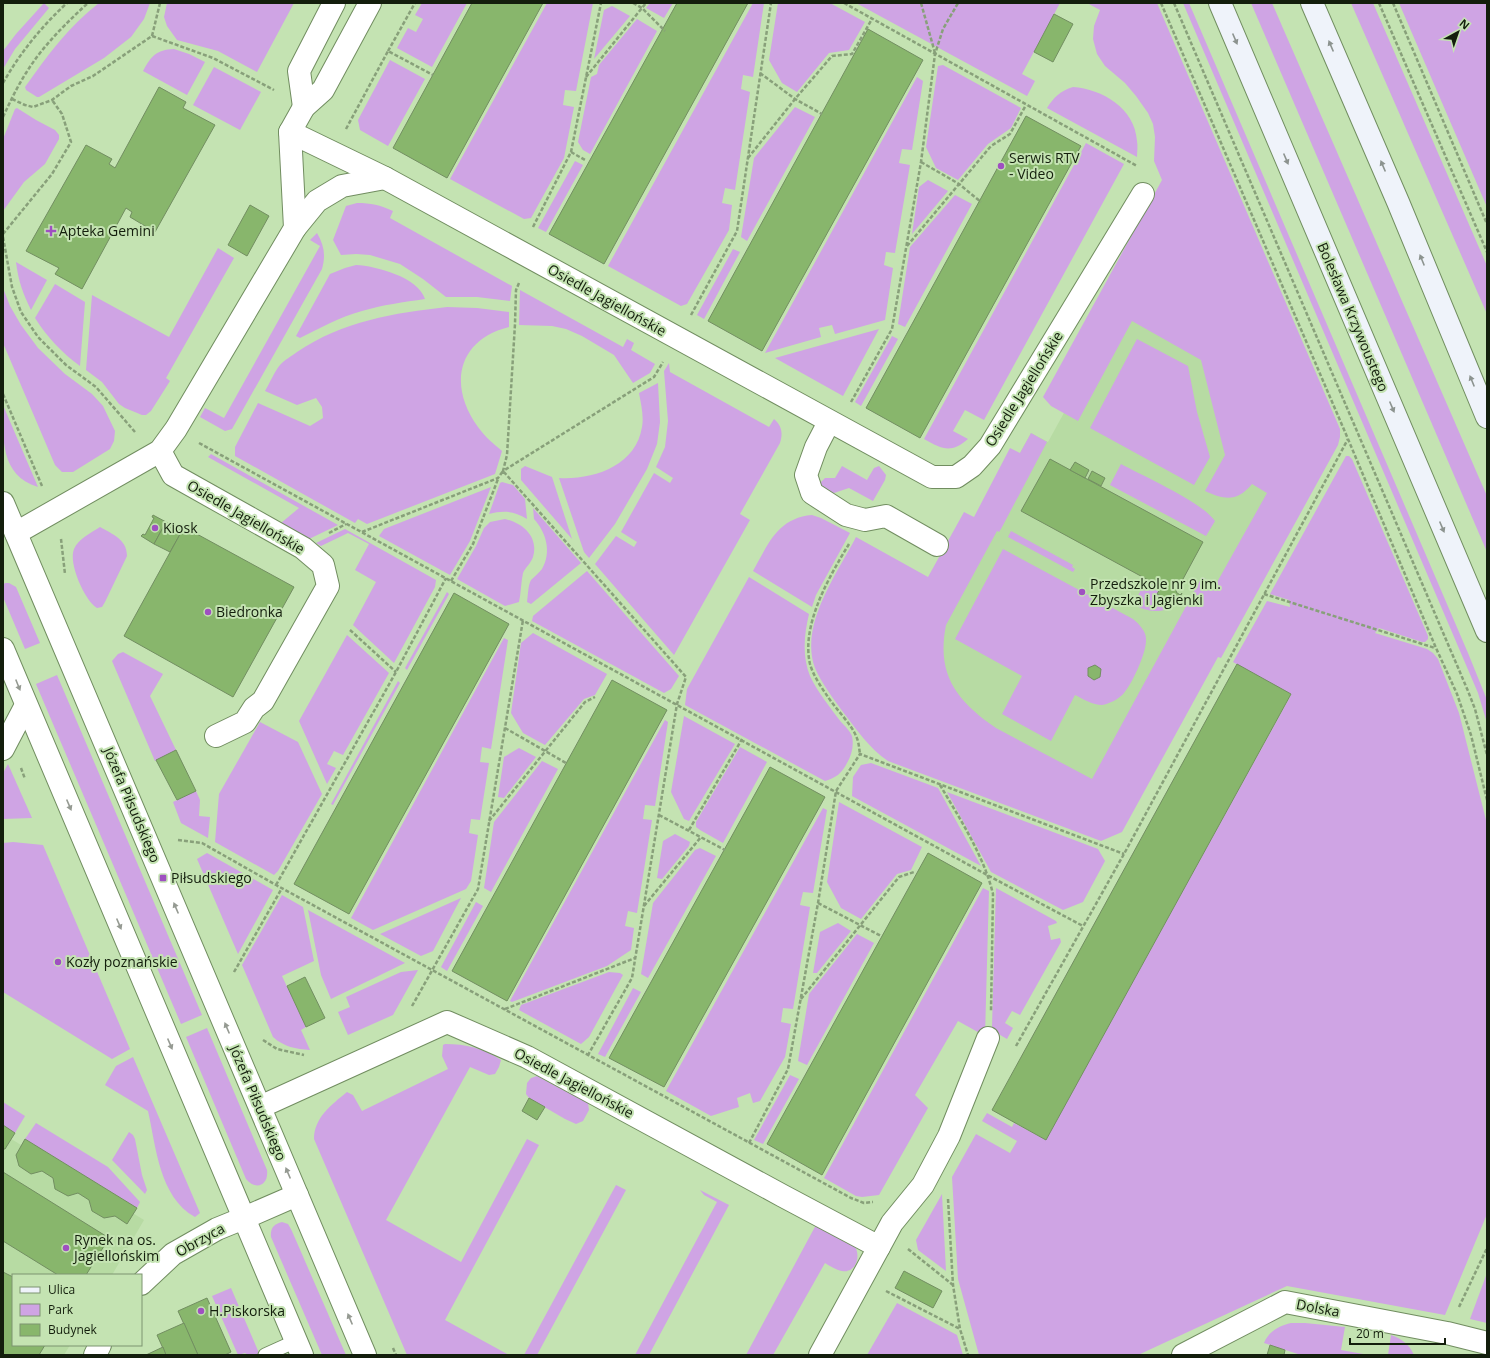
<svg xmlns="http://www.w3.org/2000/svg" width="1490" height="1358" viewBox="0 0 1490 1358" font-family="'Open Sans',sans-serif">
<rect width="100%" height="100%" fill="#c4e3b2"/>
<g fill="#b7dba3">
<path d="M1155 247 1281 483 1095 818 883 701 1031 433 1048 442Z"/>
<path d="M3 1134 144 1220 112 1275H13V1345H70L64 1355H3Z"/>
</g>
<g fill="#cfa4e4">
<path d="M44 3 49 8 15 49 3 69V51L16 34Z"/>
<path d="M99 3H150L144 19 131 37 104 58 39 97H37L26 90 25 87C47 56 69 26 99 3Z"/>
<path d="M167 3H294L257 72 218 51 177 40 167 26 164 17Z"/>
<path d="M422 3H467L432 67 397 48 408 28 416 32 423 19 415 15Z"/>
<path d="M547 3H593L576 91 565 90 563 105 574 107 564 158 531 218 524 219 450 179Z"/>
<path d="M650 3H673L664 18 646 8Z"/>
<path d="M753 3H764L753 77 743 75 741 89 750 92 735 190 725 188 722 203 732 205 729 230 687 304 681 306 608 266Z"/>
<path d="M778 3H830L865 22 849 50 829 53 797 92 782 83 769 60Z"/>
<path d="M856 3H1060L1022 74 1035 81 1027 96Z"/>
<path d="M1087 3H1157L1340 429V437L1338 445 1221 658 1218 657 1122 832 1101 841 888 761C869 748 857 730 843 712 833 698 822 684 815 668 799 625 837 574 856 537L928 577 964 512 974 517 1010 448 1020 453 1031 433 1047 442 1001 529 999 532 997 531 946 625C936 675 957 701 996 728L1092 779 1202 577 1216 584 1267 493 1252 484C1237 502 1225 500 1205 491L1225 455 1201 360 1132 321 1078 421 1051 406 1043 397 1162 180 1154 161 1155 137 1153 124 1148 113 1136 96 1125 83 1105 66 1097 54 1093 39 1094 26 1100 10Z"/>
<path d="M1183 3H1189L1468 653 1487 700V723L1478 693Z"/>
<path d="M1251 3H1272L1487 496V552Z"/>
<path d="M1351 3H1373L1487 266V314Z"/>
<path d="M1399 3H1487V207Z"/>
<path d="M612 6 630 16 594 59 604 10Z"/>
<path d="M637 19 657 31 590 154 583 150 578 142 591 77 597 74 599 65Z"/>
<path d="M174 49 189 54 205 62 187 95 143 71C151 56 156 50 174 49Z"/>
<path d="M390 60 425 79 388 146 360 130 358 120Z"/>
<path d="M943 65 1021 108 1011 128 988 144 958 180 936 168 926 147 938 66Z"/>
<path d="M214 67 261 92 240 130 193 105Z"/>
<path d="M917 77 923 81 912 150 902 149 899 163 910 165 895 253 886 252 884 265 893 268 885 320 835 334 832 325 819 328 821 337 765 353Z"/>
<path d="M1073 87C1102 89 1135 108 1137 141 1138 146 1137 152 1137 157L1047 108C1054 97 1060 91 1073 87Z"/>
<path d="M795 107 815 117 747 241 741 237 754 158Z"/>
<path d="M17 108 36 120 55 130 59 135V139L45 164 24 182 3 211V139L15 109Z"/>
<path d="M1086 143 1124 164 984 420 965 410 953 431 968 439C951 454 942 449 924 439Z"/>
<path d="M575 161 583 165 546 232 538 228Z"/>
<path d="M928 180 948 191 912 234 919 187Z"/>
<path d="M955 195 972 204 905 327 898 324 910 247Z"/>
<path d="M357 203C371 203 380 205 393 211L390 218 512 286 510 301 477 297H446L423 279 400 264 370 255 356 254 341 255 333 240 346 206Z"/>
<path d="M317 233C324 245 326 255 322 269L232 429 225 431 200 417 205 408 224 418 320 246 310 240Z"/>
<path d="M218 248 234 258 166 378 170 381 151 411 146 415H142L125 408 119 404 102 382 86 370 92 295 169 337Z"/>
<path d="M733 249 740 252 704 319 697 315Z"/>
<path d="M16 262 47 280 31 310C23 294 18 280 16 262Z"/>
<path d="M356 265C376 266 418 277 425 299 404 302 382 305 362 311 340 317 320 328 300 338L296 336 330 274 345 268Z"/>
<path d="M55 284 85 302 80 366C62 353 47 337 35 318Z"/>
<path d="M3 288 10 306 21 325 38 348 65 374 92 394 103 406 115 431 114 441 110 449 73 472H62L55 465 3 343Z"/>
<path d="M520 290 623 347 627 339 634 343 631 350 655 364 650 373 633 383 614 355 582 336 566 329 552 326 519 325Z"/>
<path d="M447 307 477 308 509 312V327C457 340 448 386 478 427 485 437 494 444 502 451L495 474 367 524 358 519 355 523 235 456V447L258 403 310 426 323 418 322 407 316 398 297 405 265 391C270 383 274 372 280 365 284 360 292 356 297 352 343 321 394 313 447 307Z"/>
<path d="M879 329 843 396 775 358Z"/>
<path d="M892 336 898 339 861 406 855 402Z"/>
<path d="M1137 339 1188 366 1197 412 1210 457 1194 485 1090 428Z"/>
<path d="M669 363 670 372 769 427 774 419C782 426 783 433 780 443L740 514 750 520 674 655 595 564 616 536 634 547 637 542 621 532 654 473 670 483 673 478 656 467 665 447 668 421 664 371Z"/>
<path d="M658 383 660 422 657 444 647 469 615 524 589 558 584 552 559 478C593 480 636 466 642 427 644 416 641 404 639 393Z"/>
<path d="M3 405 38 487C0 475 3 439 3 405Z"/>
<path d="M211 454 338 525 309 539 281 523 299 508 208 457Z"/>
<path d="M1346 456H1349L1352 459 1428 636V639L1425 642H1422L1379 628 1375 633 1427 649 1433 653 1438 659 1459 713 1487 824V1214L1445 1315 1287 1286 1138 1355H979L958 1279 952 1177 976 1134 1010 1153 1017 1141 982 1121 987 1113 1012 1127 1014 1123 1046 1140 1291 695 1233 662 1267 601 1290 607 1289 600 1270 594Z"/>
<path d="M1121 464C1143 476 1202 502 1215 521L1206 536 1110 485Z"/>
<path d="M525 466 552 477 572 539 521 480V469Z"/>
<path d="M842 466 867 480 874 468 879 466 886 475 885 480 873 501 849 488 825 496 821 493 820 483 825 478H835Z"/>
<path d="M502 482 513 485 525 499 527 519C514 511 504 510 489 514L500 483Z"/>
<path d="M491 487 470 541 450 575 379 536 384 529Z"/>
<path d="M533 508 581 563 531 604 527 602C528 596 528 585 531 580 535 576 539 573 542 569 552 552 546 532 534 519Z"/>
<path d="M812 515 821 518 850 533 816 595 812 607 753 571C768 545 777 518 812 515Z"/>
<path d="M505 519C523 523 539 537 533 557 531 563 525 568 523 573 521 582 521 593 519 602L505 606 457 579 476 546 484 528 490 522Z"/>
<path d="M100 527C112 534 127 539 127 556L105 602 102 607 97 608C85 601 68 563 74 549 78 539 91 533 100 527Z"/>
<path d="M345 529 436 580 435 587 394 663 353 625 376 582 355 570 369 544 348 533 321 546 316 543Z"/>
<path d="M1011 531 1073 565 1072 567 1075 569 1073 572 1008 537Z"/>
<path d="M1003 549 1133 619C1139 624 1146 631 1146 639 1147 652 1132 684 1124 693 1119 699 1109 704 1102 705 1093 705 1083 699 1075 695L1051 741 1002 714 1022 676 955 639Z"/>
<path d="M587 571 679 676 671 689 664 693 532 621 533 616Z"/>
<path d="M749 577 809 614C804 635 802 656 810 676 818 693 830 707 841 722 845 726 850 731 852 736 854 745 852 755 847 763 842 773 836 778 825 781L685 705 687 689Z"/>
<path d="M1147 579 1161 587 1157 594 1177 604C1159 615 1148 612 1130 603L1132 600 1135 601Z"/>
<path d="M5 583H9L16 587 40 643 25 649 3 597V585Z"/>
<path d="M447 592 449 594 407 670 405 668Z"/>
<path d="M533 633 607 674 595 695 584 699 545 745 523 733 511 713 521 643Z"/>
<path d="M347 635 389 673 343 755 334 751 327 764 336 768 327 784 299 721Z"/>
<path d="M504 638 508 640 491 749 482 747 480 762 489 763 480 820 471 819 469 833 478 835 471 881 466 889 373 930 351 918Z"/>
<path d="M123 652 163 674 150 696 176 750 155 761 112 661 118 654Z"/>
<path d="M57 675 202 1015 181 1024 36 684Z"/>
<path d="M398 681 400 683 333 805 331 804Z"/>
<path d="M684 716 735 744 689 821 684 819 671 792Z"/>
<path d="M665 720 668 722 655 806 645 805 643 819 652 820 637 913 628 911 625 926 634 928 631 950 607 966 512 1002 510 1001Z"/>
<path d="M260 722 298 742 322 794 278 871 274 875 215 842 219 794Z"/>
<path d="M740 747 767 762 723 843 700 830 696 827V822Z"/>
<path d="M519 748 536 757 504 798 498 797 504 757Z"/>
<path d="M542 761 558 769 491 892 484 888 494 822Z"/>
<path d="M871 763 938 788 981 866 852 796 853 777 861 765Z"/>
<path d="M8 764 32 818 3 819V773Z"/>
<path d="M196 791 200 800 199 816 210 817 208 838 181 823 173 802Z"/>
<path d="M947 792 1098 849 1105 861 1083 902 1063 910 991 872Z"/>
<path d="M839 802 922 847 911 870 897 874 861 919 841 908 827 882Z"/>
<path d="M823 808 827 810 813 893 803 892 800 905 810 907 793 1009 783 1008 781 1022 791 1024 785 1057 760 1101 753 1103 750 1093 737 1098 739 1107 711 1116 666 1091Z"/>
<path d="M675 834 690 842 689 846 662 879 657 878 663 841Z"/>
<path d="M13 842 43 845 130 1049 112 1059 3 992V843Z"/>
<path d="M700 848 716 856 648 978 641 974 653 903 695 850Z"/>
<path d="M207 853 273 890 238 954 197 859Z"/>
<path d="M983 888 989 891 985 1036 958 1021 915 1095 928 1108 879 1195 862 1197 856 1196 824 1178Z"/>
<path d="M996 888 1056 921 1057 923 1048 926 1051 940 1060 938 1061 942 1020 1015 1012 1011 1005 1023 1013 1028 1007 1039 995 1032 992 1027Z"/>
<path d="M282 895 303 907 314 961 282 976 306 1027 301 1030 310 1050C296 1049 284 1047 273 1037L242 965Z"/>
<path d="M461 898 433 951 421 956 380 934Z"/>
<path d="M476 902 483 906 447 971 441 967Z"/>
<path d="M308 910 405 963 331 999 321 975Z"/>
<path d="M838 923 851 931 817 973H813L820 932Z"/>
<path d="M857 934 874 943 807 1065 798 1061 809 994Z"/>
<path d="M418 970 393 1015 348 1035 338 1012 350 1007 346 997 401 972Z"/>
<path d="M609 972 620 973 623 975 589 1037 581 1044 519 1010 521 1005Z"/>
<path d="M633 988 641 992 605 1057 598 1054Z"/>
<path d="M207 1028 267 1170C269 1185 256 1191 246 1179L186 1037Z"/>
<path d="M445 1044C466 1044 483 1048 501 1060L499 1067 495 1074 489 1075 470 1067 386 1220 461 1262 527 1139 539 1145 445 1320 509 1355H407L314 1139C314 1118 331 1105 347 1092L353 1095 362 1111 448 1069 442 1056 443 1045Z"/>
<path d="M133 1057 200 1213 195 1217C159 1197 156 1146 148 1111L105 1085 116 1066Z"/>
<path d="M790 1075 799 1079 763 1144 754 1140Z"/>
<path d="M537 1076 588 1103 589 1110 583 1121 576 1124 565 1119 529 1098 526 1094 527 1083 531 1078Z"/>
<path d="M3 1102 25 1116 15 1133 3 1125Z"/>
<path d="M36 1123 108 1167 140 1202 137 1208 25 1139Z"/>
<path d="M129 1132 133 1135 135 1139 142 1175 147 1190 145 1194 112 1160Z"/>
<path d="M616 1185 626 1190 537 1355H524Z"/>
<path d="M700 1190 729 1205 649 1355H635L717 1202 704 1195Z"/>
<path d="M942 1194 946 1271 918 1250 916 1240Z"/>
<path d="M282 1222 288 1224 291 1229 346 1355H322L271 1237C270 1228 274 1224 282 1222Z"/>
<path d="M817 1223C825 1227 848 1239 853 1244 862 1253 857 1274 842 1271 836 1270 830 1266 825 1263L773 1355H746Z"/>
<path d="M1487 1273V1323L1470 1319Z"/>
<path d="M231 1288 259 1353C255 1356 249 1356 245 1353L238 1355 212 1296Z"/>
<path d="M897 1303 957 1335 963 1355H867Z"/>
<path d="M1291 1323H1305L1345 1327 1341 1350 1369 1355H1301L1264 1343C1269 1331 1279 1326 1291 1323Z"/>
<path d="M1391 1335C1402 1339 1409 1344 1414 1355H1388Z"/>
</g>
<g fill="#88b66c" stroke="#728e61">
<path d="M472 3H543L447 178 393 148Z"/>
<path d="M677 3H748L604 264 549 234Z"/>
<path d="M1054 14 1073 24 1053 62 1034 52Z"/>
<path d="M868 29 923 60 762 351 708 321Z"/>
<path d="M159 87 186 102 183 108 215 125 155 232 130 217 132 212 126 208 82 289 55 274 59 268 26 251 86 145 112 159 109 164 115 168Z"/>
<path d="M1026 116 1081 146 920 438 866 408Z"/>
<path d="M250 205 269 216 247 256 228 245Z"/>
<path d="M1050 459 1203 542 1176 592 1180 595 1182 593 1177 604 1157 594 1161 587 1021 511Z"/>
<path d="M1075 462 1089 470 1085 478 1070 470Z"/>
<path d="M1092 471 1105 478 1101 486 1088 479Z"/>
<path d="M153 515 166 522 154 544 141 536 143 534 145 535 154 518 152 517Z"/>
<path d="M166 522 182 531 170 552 154 544Z"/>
<path d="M184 527 294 587 233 697 124 636Z"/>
<path d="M454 593 509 624 349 914 294 884Z"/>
<path d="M1237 664 1291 694 1046 1140 992 1110Z"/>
<path d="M1095 665 1101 669 1100 677 1094 680 1088 676V668Z"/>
<path d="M612 680 667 710 507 1001 452 971Z"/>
<path d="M176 750 196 791 177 800 156 760Z"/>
<path d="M770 767 825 797 664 1087 609 1058Z"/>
<path d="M928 853 982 883 822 1175 767 1144Z"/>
<path d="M305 977 325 1018 306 1027 287 986Z"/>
<path d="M529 1098 545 1107 537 1120 522 1111Z"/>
<path d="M3 1125 15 1133 5 1149H3Z"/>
<path d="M25 1139 137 1208 127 1224 115 1216 104 1218 92 1211 89 1200 78 1193 68 1196 55 1189 53 1178 42 1171 31 1174 19 1166 16 1155Z"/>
<path d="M3 1172 109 1238 86 1275H58L3 1241Z"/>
<path d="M904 1271 942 1291 933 1308 895 1288Z"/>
<path d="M3 1272 13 1277V1345H45L39 1355H3Z"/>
<path d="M207 1298 231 1352 225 1355H198L178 1311Z"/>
<path d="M184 1323 198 1355H166L157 1335Z"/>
<path d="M1270 1345 1285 1350 1284 1355H1267Z"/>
<path d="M163 1347 166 1355H146Z"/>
</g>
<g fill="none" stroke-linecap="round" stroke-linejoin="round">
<g stroke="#718d60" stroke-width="15">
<path id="service" d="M265 1355 296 1341"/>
</g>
<g stroke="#718d60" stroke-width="24">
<g id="minor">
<path d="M304 107 299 71 334 3"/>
<path d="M290 132 385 178 932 477H956L972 466 990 446 1143 194"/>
<path d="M295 228 317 201 342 186 385 178"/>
<path d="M829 422 816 447 806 475 812 493 846 515 865 520 886 516 937 545"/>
<path d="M160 451 173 475 303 548 323 565 328 586 263 701 254 708 245 722 216 736"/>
<path d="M16 533 160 451 176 429 295 228 290 132 304 107 323 90 370 3"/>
<path d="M3 749 26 705"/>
<path d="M260 1107 447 1022 527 1057 783 1196 879 1247 892 1223 923 1185 949 1136 988 1038"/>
<path d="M141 1284 173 1254 217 1229 244 1218"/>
<path d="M95 1355 100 1345"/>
<path d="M820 1355 879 1247"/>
<path d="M1183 1355 1285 1302 1447 1333 1487 1343"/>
</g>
</g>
<g stroke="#718d60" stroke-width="24">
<g id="tertiary">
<path d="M3 503 365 1355"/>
<path d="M3 649 302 1355"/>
<path d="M244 1218 297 1195"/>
</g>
</g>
<g stroke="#718d60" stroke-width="24">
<g id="secondary">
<path d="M1220 3 1487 631"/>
<path d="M1312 3 1398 202 1487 417"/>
</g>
</g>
<g stroke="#88a07a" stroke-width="2.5" stroke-dasharray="4 2" stroke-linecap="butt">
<path d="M633 3 642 8 665 31"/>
<path d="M844 3 1137 166"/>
<path d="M921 3 935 53"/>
<path d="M1161 3 1348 439 1436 648 1457 694 1471 735 1487 800"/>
<path d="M1174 3 1468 691 1475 709 1487 755"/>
<path d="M1379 3 1487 252"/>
<path d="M1393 3 1487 224"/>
<path d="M152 36 160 3"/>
<path d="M388 51 415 3"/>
<path d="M760 73 795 99 822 114"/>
<path d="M586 77 646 3"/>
<path d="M3 83C20 53 41 27 67 3"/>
<path d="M12 99 25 105 33 107 52 100 71 86 93 76 152 36 213 58 274 90"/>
<path d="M3 117C10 102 17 87 26 73 42 47 65 24 88 3"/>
<path d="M346 129 388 51 433 75"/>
<path d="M571 152 585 160"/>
<path d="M748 158 795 99 832 56 852 54 872 19"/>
<path d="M921 162 959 184 981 202"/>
<path d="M533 227 571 152 601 3"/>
<path d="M3 234 52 174 71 142 62 114 52 100"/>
<path d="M3 237 12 287 21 312 38 337 66 365 96 387 135 432"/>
<path d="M907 246 991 146 1010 134 1026 105"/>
<path d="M519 283 516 290 515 324 507 455 503 471 654 377 663 362"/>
<path d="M691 315 737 231 771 3"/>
<path d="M3 394 42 486"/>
<path d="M851 402 892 329 921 162 935 54 943 29 958 3"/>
<path d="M199 443 989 876 1083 926"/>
<path d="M362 532 498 478 503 471 686 677 677 704 632 978 588 1055"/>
<path d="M329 533 346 524"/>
<path d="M61 539 65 574"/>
<path d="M849 544C829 577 801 625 810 664 813 675 821 687 828 697 835 708 852 725 856 736 859 742 859 748 860 754"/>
<path d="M451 581 473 544 498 479"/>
<path d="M1264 594 1435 648"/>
<path d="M350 630 396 672"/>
<path d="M505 728 566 763"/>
<path d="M21 768 25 779"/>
<path d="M940 785C960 819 984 856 993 894L991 1011"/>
<path d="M659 815 725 850"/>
<path d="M489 821 585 702 595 697"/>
<path d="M689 830 742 739"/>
<path d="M178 840 202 843 276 885 851 1198 864 1203 873 1202"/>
<path d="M276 885 396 672 446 578"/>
<path d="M818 903 881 936"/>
<path d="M644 906 701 837"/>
<path d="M234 972 282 888"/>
<path d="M801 999 899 877 914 872"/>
<path d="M412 1006 478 889 523 620"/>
<path d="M505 1009 635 958"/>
<path d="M263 1040 277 1049 304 1055"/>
<path d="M1016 1046 1124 854 1348 439"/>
<path d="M749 1143 788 1069 818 903 836 791 860 754 1124 854"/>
<path d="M948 1199 953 1285 960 1329 968 1355"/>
<path d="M908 1249 953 1285"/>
<path d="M886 1291 960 1329"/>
<path d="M1459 1307 1487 1248"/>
<path d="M393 1348 396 1355"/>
</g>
<use href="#service" stroke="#fff" stroke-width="13"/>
<use href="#minor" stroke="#fff" stroke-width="22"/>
<use href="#tertiary" stroke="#fff" stroke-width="22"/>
<use href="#secondary" stroke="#eff3fa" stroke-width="22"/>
</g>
<defs><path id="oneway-solid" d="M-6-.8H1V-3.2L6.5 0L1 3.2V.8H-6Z"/></defs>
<g fill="#8c938f">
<use href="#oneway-solid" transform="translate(1235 39) rotate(67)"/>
<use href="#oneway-solid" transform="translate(1331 46) rotate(-113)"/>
<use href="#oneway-solid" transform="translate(1286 159) rotate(67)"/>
<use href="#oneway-solid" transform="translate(1383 166) rotate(-113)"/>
<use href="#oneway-solid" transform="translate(1422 260) rotate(-112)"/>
<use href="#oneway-solid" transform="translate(1472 381) rotate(-112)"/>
<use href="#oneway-solid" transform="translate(1392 407) rotate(67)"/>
<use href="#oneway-solid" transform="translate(1442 527) rotate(67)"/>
</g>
<g fill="#959a92">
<use href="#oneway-solid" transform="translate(18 685) rotate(68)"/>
<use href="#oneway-solid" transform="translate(69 805) rotate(67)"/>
<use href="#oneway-solid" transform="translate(176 908) rotate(-113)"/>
<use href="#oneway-solid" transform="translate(119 924) rotate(67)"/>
<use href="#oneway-solid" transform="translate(227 1028) rotate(-113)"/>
<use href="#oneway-solid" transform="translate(170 1044) rotate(67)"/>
<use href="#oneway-solid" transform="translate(288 1173) rotate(-113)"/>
<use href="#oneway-solid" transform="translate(350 1319) rotate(-113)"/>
</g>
<g fill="#9f50c1" stroke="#c4e3b2" stroke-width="1.5">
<circle cx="1001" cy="166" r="4"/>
<path d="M49 225h4v4h4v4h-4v4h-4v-4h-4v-4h4z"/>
<circle cx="155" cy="528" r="4"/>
<circle cx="1082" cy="592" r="4"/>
<circle cx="208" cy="612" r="4"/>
<rect x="159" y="874" width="8" height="8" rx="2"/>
<circle cx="58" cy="962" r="4"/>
<circle cx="66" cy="1248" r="4"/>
<circle cx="201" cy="1311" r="4"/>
</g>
<g text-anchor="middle" stroke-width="4" stroke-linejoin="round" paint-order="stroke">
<g font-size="14" fill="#131e0c" stroke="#c4e3b2" text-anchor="start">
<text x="1009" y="163">Serwis RTV<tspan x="1009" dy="16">- Video</tspan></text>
<text x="59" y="236">Apteka Gemini</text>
<text x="163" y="533">Kiosk</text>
<text x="1090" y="589">Przedszkole nr 9 im.<tspan x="1090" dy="16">Zbyszka i Jagienki</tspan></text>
<text x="216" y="617">Biedronka</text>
<text x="171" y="883">Piłsudskiego</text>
<text x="66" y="967">Kozły poznańskie</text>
<text x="74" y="1245">Rynek na os.<tspan x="74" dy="16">Jagiellońskim</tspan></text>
<text x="209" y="1316">H.Piskorska</text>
</g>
<g font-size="14" fill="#131e0c" stroke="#c4e3b2">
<text transform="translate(607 300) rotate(29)" y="5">Osiedle Jagiellońskie</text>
<text transform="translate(1353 317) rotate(67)" y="5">Bolesława Krzywoustego</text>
<text transform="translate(1024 389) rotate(-58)" y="5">Osiedle Jagiellońskie</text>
<text transform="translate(246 517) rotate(30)" y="5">Osiedle Jagiellońskie</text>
<text transform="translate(132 805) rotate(67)" y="5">Józefa Piłsudskiego</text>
<text transform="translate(574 1083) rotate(28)" y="5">Osiedle Jagiellońskie</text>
<text transform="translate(258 1103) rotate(67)" y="5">Józefa Piłsudskiego</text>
<text transform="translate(200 1240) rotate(-29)" y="5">Obrzyca</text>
<text transform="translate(1318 1308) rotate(11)" y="5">Dolska</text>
</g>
</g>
<rect width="1490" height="1358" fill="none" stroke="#131e0c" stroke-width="8"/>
<rect x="12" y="1274" width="130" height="72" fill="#c4e3b2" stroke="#7d9470"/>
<rect x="20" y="1287" width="20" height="6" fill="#eff3fa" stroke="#7d9470"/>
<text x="48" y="1294" font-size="12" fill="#131e0c">Ulica</text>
<rect x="20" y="1304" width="20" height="12" fill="#cfa4e4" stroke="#7d9470"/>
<text x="48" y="1314" font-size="12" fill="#131e0c">Park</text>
<rect x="20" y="1324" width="20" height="12" fill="#88b66c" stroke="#7d9470"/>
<text x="48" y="1334" font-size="12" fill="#131e0c">Budynek</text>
<g transform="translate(1458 32) rotate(40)" stroke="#c4e3b2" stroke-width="3" paint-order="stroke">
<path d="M0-3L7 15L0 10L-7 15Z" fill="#131e0c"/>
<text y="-6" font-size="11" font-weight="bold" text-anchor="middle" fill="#131e0c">N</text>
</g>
<path d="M1350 1338v6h95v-6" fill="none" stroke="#131e0c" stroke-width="2"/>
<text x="1356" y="1338" font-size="12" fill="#131e0c" stroke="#c4e3b2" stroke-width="3" paint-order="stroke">20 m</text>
</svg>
